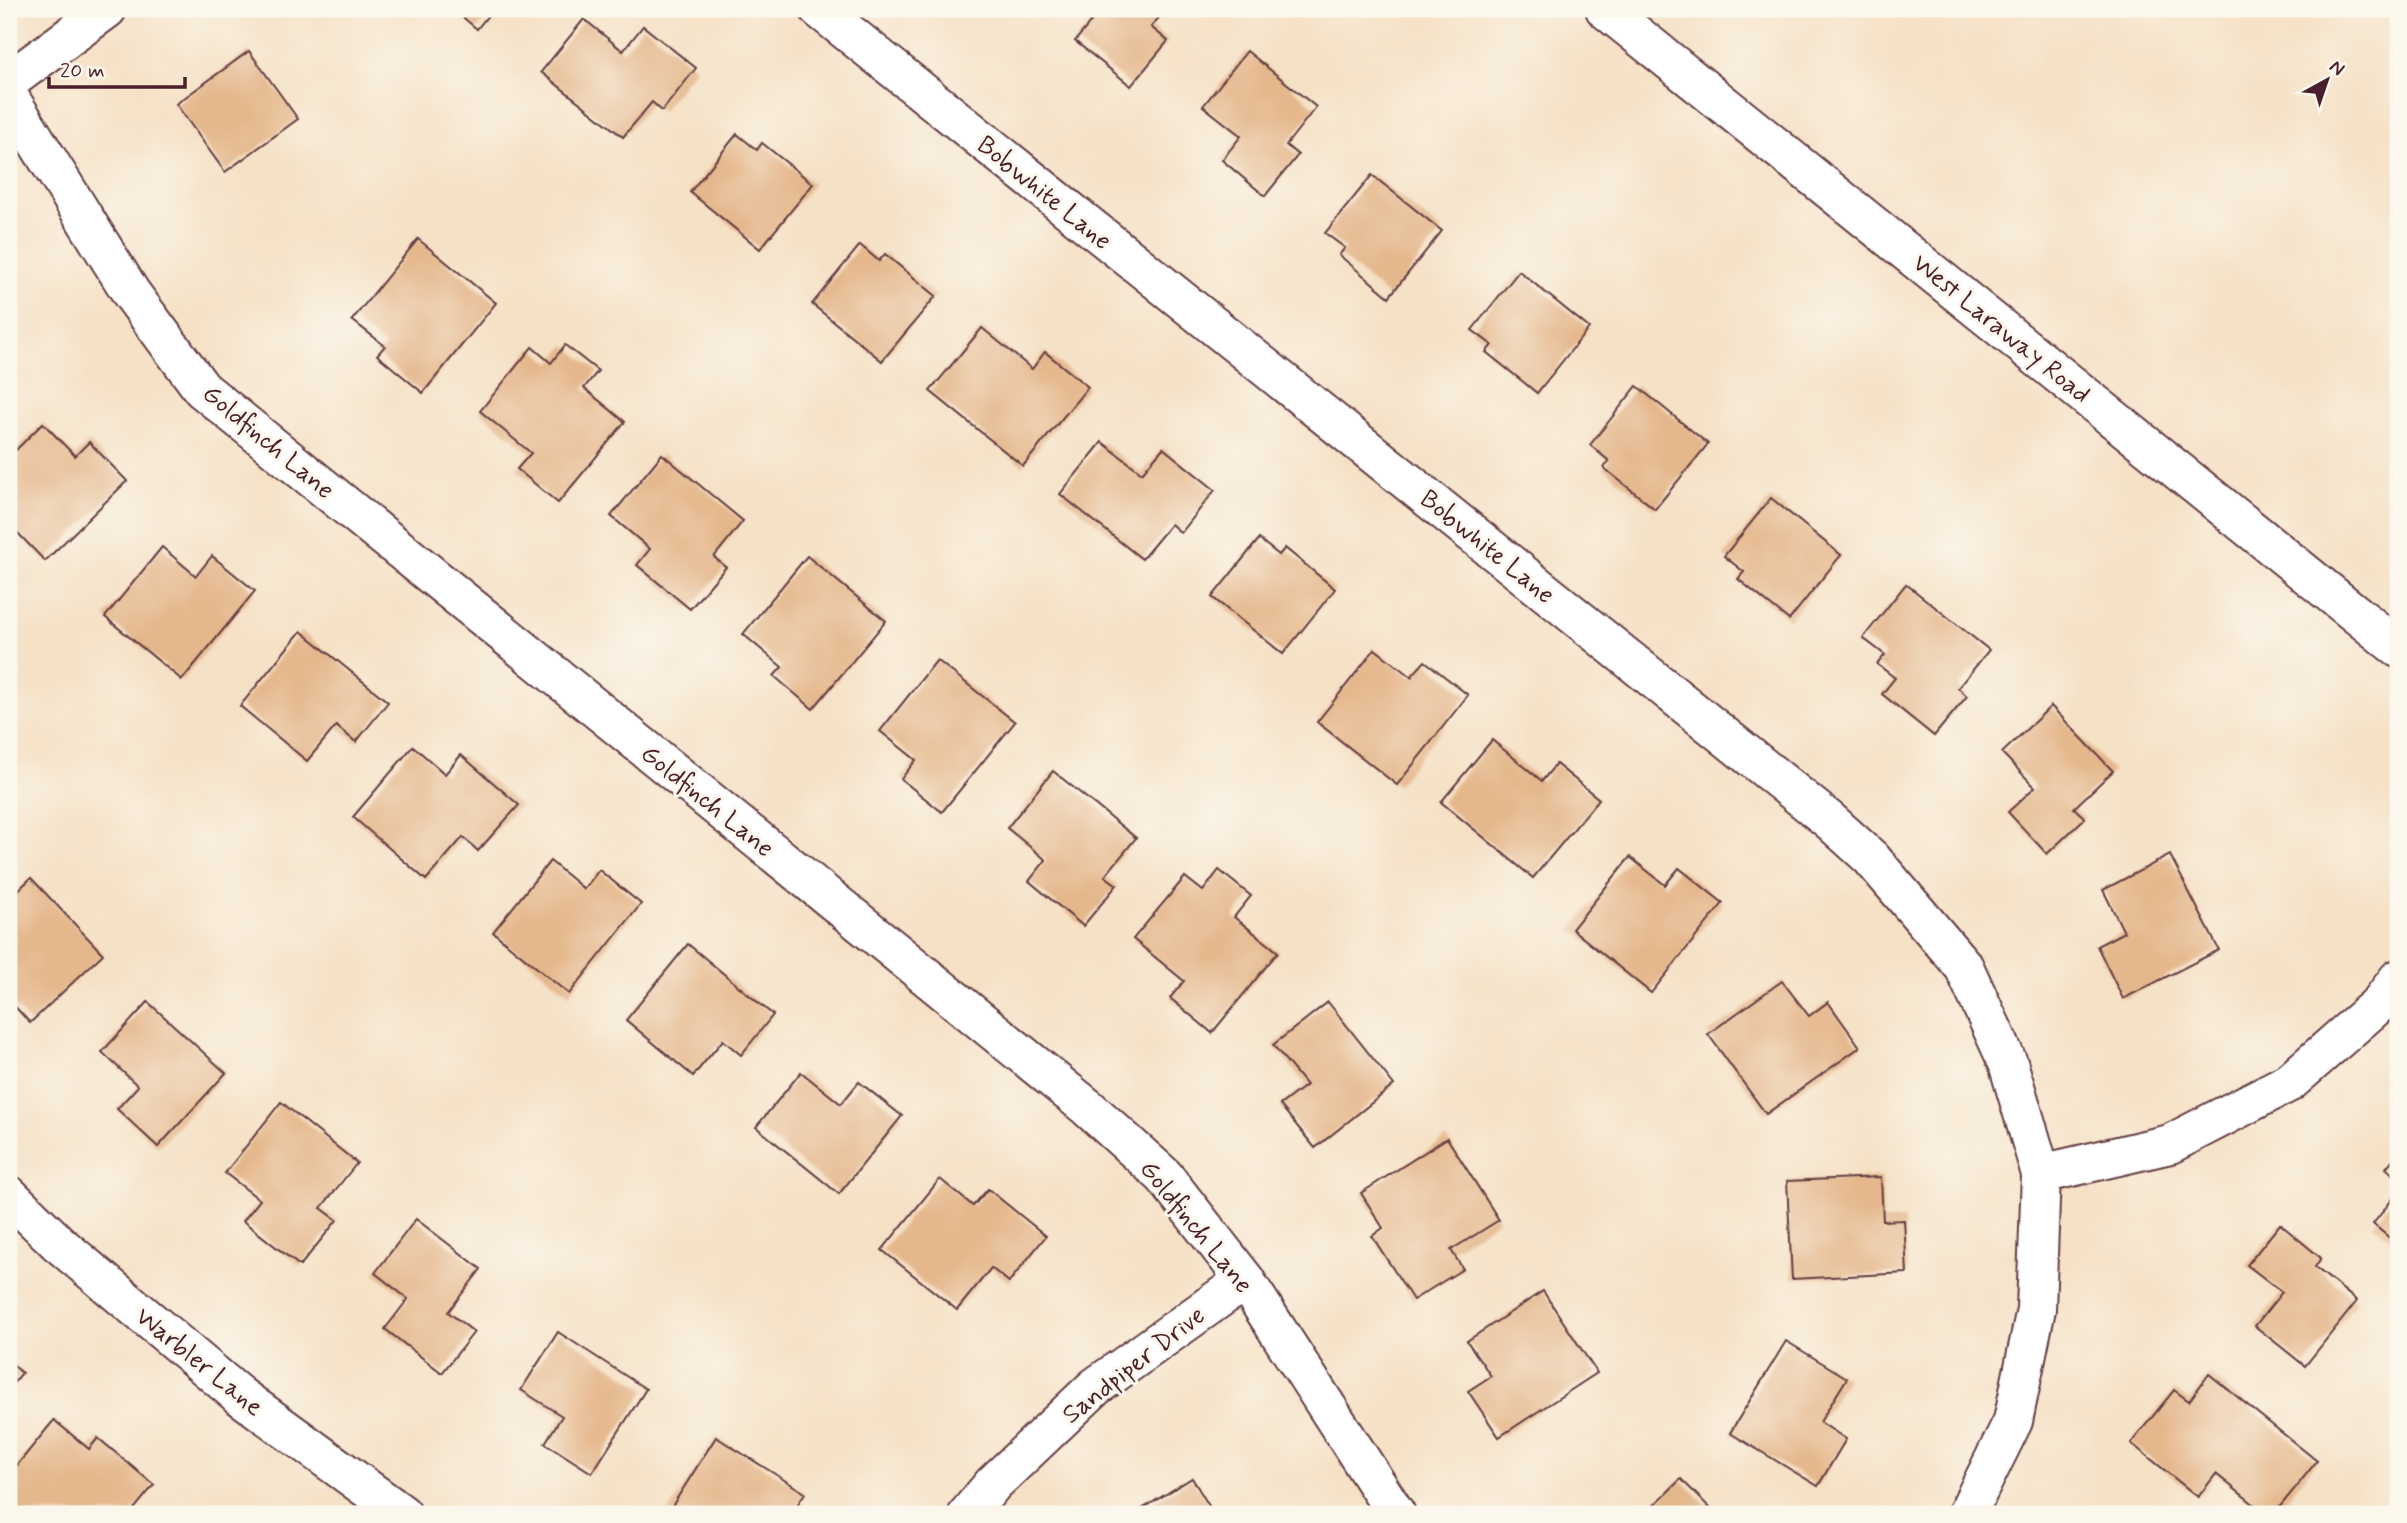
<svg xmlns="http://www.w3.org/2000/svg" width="2407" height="1523" viewBox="0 0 2407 1523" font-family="Mynerve,sans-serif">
<rect width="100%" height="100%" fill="#fbf7ec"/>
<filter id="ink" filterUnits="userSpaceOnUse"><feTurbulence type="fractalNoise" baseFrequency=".0143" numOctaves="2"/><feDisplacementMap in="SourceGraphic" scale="14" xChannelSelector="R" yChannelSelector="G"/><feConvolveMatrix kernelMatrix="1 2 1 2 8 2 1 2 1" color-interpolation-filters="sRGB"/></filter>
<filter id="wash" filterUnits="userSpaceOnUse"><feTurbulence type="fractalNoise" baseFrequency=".00686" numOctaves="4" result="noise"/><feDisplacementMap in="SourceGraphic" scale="28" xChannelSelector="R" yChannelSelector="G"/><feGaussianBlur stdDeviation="1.57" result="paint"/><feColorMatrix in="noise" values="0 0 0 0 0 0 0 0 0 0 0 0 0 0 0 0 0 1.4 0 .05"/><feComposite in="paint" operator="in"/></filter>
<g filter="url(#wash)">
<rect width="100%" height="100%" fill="#f5e1c6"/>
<g id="blocks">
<g fill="#e5b78c">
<path d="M453 9H493L477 29Z"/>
<path d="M1075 9H1166L1151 27 1168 41 1131 86 1075 41 1091 22Z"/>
<path d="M584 19 623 51 643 26 696 68 662 111 652 102 623 137 541 72Z"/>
<path d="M249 51 298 119 225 172 176 104Z"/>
<path d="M1247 51 1316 107 1286 145 1298 155 1265 196 1222 160 1241 136 1203 106Z"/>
<path d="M737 134 757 150 762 143 813 184 760 249 690 192Z"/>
<path d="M1372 175 1442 231 1389 297 1339 255 1345 248 1325 233Z"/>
<path d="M418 239 496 303 423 393 377 355 385 346 352 320Z"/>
<path d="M860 245 879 261 885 254 936 296 882 361 812 304Z"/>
<path d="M1519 271 1589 328 1537 393 1486 352 1492 345 1472 330Z"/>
<path d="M982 328 1032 369 1045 352 1088 387 1023 466 930 391Z"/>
<path d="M565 345 598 371 584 388 625 422 558 503 517 469 531 453 480 411 532 347 551 363Z"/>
<path d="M1637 386 1708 444 1655 509 1604 468 1609 461 1590 445Z"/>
<path d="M43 423 75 456 89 442 127 481 45 561 9 524V457Z"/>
<path d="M1102 442 1142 473 1163 448 1215 490 1181 533 1171 524 1142 559 1060 494Z"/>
<path d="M662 454 743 521 714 557 726 567 690 609 637 565 650 549 611 516Z"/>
<path d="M1771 498 1841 555 1789 620 1738 579 1744 572 1724 556Z"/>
<path d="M1259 539 1279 555 1285 548 1335 589 1283 654 1212 597Z"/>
<path d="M162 547 196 576 212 556 255 591 182 680 105 617Z"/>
<path d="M807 556 886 621 813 709 774 676 782 667 743 634Z"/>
<path d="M1906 584 1989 650 1958 688 1967 696 1934 736 1882 694 1895 678 1877 664 1885 655 1863 638Z"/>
<path d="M301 631 388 702 356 742 336 726 307 761 240 706Z"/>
<path d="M1375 649 1411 677 1425 661 1468 695 1397 785 1317 722Z"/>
<path d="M937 660 1015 722 942 812 901 779 916 760 880 731Z"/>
<path d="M2051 706 2113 771 2074 808 2085 818 2047 854 2008 812 2035 787 2002 753Z"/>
<path d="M1492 740 1542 781 1556 764 1599 799 1533 878 1441 802Z"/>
<path d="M413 746 445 774 461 755 519 805 478 851 463 837 426 880 353 817Z"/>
<path d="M1053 771 1136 838 1105 876 1117 885 1083 926 1029 881 1046 860 1007 828Z"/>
<path d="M2170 855 2219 950 2123 999 2097 946 2124 932 2103 890Z"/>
<path d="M1630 857 1665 885 1679 868 1723 903 1651 993 1572 929Z"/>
<path d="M550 861 584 889 599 870 641 904 569 994 493 932Z"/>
<path d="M1219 870 1251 896 1234 917 1278 952 1212 1033 1170 998 1184 981 1133 939 1185 877 1203 891Z"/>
<path d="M31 878 103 954 30 1023 9 1000V966L15 961 9 954V899Z"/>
<path d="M688 944 773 1015 741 1055 723 1040 693 1076 626 1020Z"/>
<path d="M1782 981 1809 1016 1828 1002 1860 1047 1766 1114 1708 1034Z"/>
<path d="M148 1002 226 1073 158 1147 117 1109 138 1086 102 1052Z"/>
<path d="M1328 1002 1394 1085 1315 1148 1280 1105 1306 1085 1273 1045Z"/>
<path d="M801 1072 841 1104 859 1082 902 1116 839 1194 756 1127Z"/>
<path d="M281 1102 357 1163 321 1208 337 1220 300 1266 243 1221 260 1200 225 1173Z"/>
<path d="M1447 1138 1499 1220 1451 1250 1463 1269 1413 1300 1372 1236 1383 1228 1361 1193Z"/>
<path d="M2398 1153V1179L2386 1168Z"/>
<path d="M1881 1177 1883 1221 1904 1220 1907 1273 1792 1279 1787 1181Z"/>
<path d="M940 1179 973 1206 988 1189 1046 1236 1009 1282 991 1268 957 1310 882 1250Z"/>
<path d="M2398 1192V1245L2373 1224Z"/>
<path d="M416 1219 481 1269 448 1312 474 1332 442 1373 385 1329 408 1299 375 1273Z"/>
<path d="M2280 1224 2321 1258 2315 1267 2357 1301 2305 1366 2255 1326 2282 1292 2247 1265Z"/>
<path d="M1543 1291 1597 1373 1499 1437 1468 1391 1491 1376 1467 1341Z"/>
<path d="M558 1332 646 1389 592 1473 545 1443 562 1416 521 1390Z"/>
<path d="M1786 1341 1847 1378 1820 1422 1846 1439 1818 1486 1730 1433Z"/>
<path d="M9 1361 22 1373 9 1388Z"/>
<path d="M2209 1374 2317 1461 2274 1514H2266L2216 1474 2198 1497 2131 1443 2174 1390 2189 1401Z"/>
<path d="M54 1420 89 1449 98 1438 154 1485 130 1514 9 1513V1475Z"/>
<path d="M716 1437 805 1493 791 1514H667Z"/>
<path d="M1192 1478 1214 1514H1134Z"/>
<path d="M1681 1479 1716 1514H1645Z"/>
</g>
</g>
</g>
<g filter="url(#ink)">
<use href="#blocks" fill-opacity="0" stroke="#643c42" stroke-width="2"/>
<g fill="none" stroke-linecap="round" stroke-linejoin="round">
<g stroke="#643c42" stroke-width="42">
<g id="minor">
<path d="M819 9 1829 820 1871 858 1964 967 2008 1063 2041 1174 2036 1309 2013 1421 1967 1514"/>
<path d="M9 81 107 9"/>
<path d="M9 97 131 293 202 389 1087 1107 1164 1176 1245 1280 1396 1514"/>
<path d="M2041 1174 2170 1144 2290 1082 2380 1003 2398 979"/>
<path d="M9 1195 58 1243 240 1396 402 1514"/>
<path d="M968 1514 993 1484 1095 1387 1245 1280"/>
</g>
</g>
<g stroke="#643c42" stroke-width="42">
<path id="major" d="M1605 9 2398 648"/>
</g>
<use href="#minor" stroke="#fff" stroke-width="38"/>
<use href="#major" stroke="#fff" stroke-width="38"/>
</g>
</g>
<g text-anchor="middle" stroke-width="6" stroke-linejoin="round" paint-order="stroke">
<g font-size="26" fill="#4a1f2b" stroke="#fbf7ec">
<text transform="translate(1045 192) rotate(39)" y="9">Bobwhite Lane</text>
<text transform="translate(2002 328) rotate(39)" y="9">West Laraway Road</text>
<text transform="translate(269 441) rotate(40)" y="9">Goldfinch Lane</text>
<text transform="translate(1488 546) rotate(39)" y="9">Bobwhite Lane</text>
<text transform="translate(708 800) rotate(39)" y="9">Goldfinch Lane</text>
<text transform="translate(1197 1226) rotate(51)" y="9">Goldfinch Lane</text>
<text transform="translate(200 1361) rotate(39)" y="9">Warbler Lane</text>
<text transform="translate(1133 1364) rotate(-38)" y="9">Sandpiper Drive</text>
</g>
</g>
<rect width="2407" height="1523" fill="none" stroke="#fbf7ec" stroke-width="35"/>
<g transform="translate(2327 80) rotate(40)" stroke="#fbf7ec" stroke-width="5" paint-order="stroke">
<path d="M0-5L12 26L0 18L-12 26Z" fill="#4a1f2b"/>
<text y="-10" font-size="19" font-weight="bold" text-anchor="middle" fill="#4a1f2b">N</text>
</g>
<path d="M49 77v10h136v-10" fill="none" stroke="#4a1f2b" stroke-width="3.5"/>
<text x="60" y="77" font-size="21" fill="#4a1f2b" stroke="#fbf7ec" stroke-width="5" paint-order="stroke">20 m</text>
</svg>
